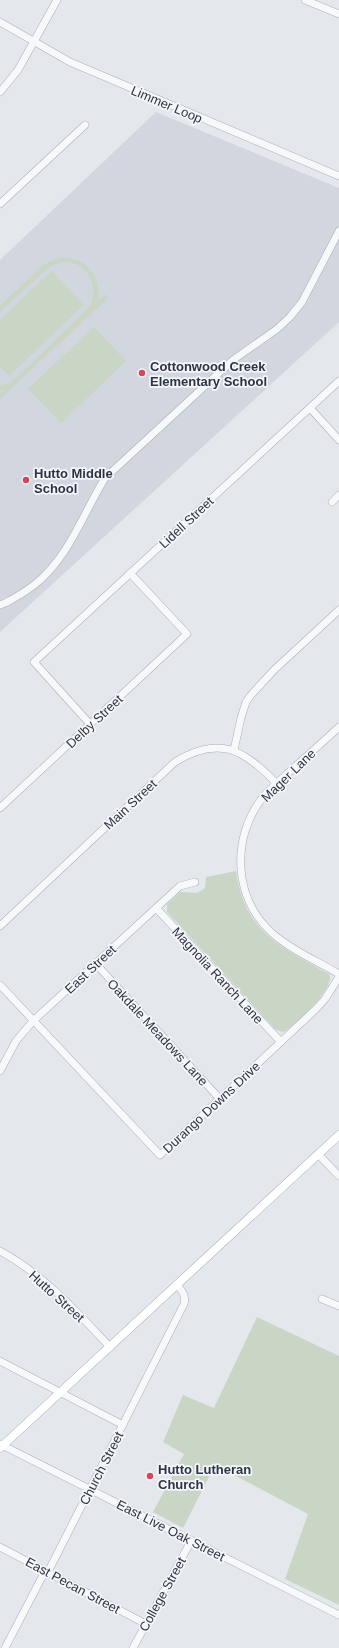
<svg xmlns="http://www.w3.org/2000/svg" width="339" height="1648" viewBox="0 0 339 1648" font-family="Helvetica,sans-serif">
<rect width="100%" height="100%" fill="#e4e7ec"/>
<path fill="#d2d6de" d="M156 112 339 188V322L0 632V260Z"/>
<g fill="#c9d6c5">
<path d="M59 258C85 256 102 275 98 301L105 294 108 298 0 399V393L4 390H0V385L9 383 15 379 90 306C102 276 74 249 47 269L0 312V306L43 265Z"/>
<path d="M52 271 84 305 9 376 0 367V320Z"/>
<path d="M94 327 126 361 61 423 28 389Z"/>
<path d="M236 871C245 933 280 946 329 974 337 986 295 1026 283 1032L275 1029 167 912V904L180 892 197 893 205 888 206 877Z"/>
<path d="M257 1317 339 1356V1605L285 1579 308 1514 215 1465 183 1528 153 1512 184 1454 163 1442 183 1395 214 1408Z"/>
</g>
<g fill="none" stroke-linecap="round" stroke-linejoin="round">
<g stroke="#a9aeb7" stroke-width="8">
<g id="minor">
<path d="M305 0 339 14"/>
<path d="M0 22 70 62 339 176"/>
<path d="M0 92 18 70 57 0"/>
<path d="M0 204 85 125"/>
<path d="M310 408 339 440"/>
<path d="M332 502 339 495"/>
<path d="M0 605 5 603C15 598 25 592 34 585 68 559 83 514 105 478L233 360 277 329 290 317 302 302 339 231"/>
<path d="M90 724 34 662 339 381"/>
<path d="M339 727C323 742 306 757 289 772 281 780 270 788 263 797 231 837 233 898 272 933 291 950 317 961 339 974"/>
<path d="M234 750 241 718 246 702 251 695 274 670 339 610"/>
<path d="M0 808 187 634 130 573"/>
<path d="M156 908 281 1042"/>
<path d="M0 926 175 762C219 735 244 749 277 784"/>
<path d="M96 964 220 1099"/>
<path d="M0 985 160 1155 317 1008 325 999 339 977"/>
<path d="M0 1071 16 1041 33 1021 180 886 195 882"/>
<path d="M318 1154 339 1176"/>
<path d="M0 1251C43 1274 77 1312 110 1347"/>
<path d="M322 1299 339 1306"/>
<path d="M0 1361 123 1425"/>
<path d="M0 1444 339 1615"/>
<path d="M0 1547 146 1624"/>
<path d="M5 1648 42 1577 48 1572 184 1304C186 1296 183 1292 178 1286"/>
<path d="M133 1648 191 1541"/>
</g>
</g>
<g stroke="#a3abb8" stroke-width="9">
<path id="major" d="M0 1448 339 1135"/>
</g>
<use href="#minor" stroke="#f7f8fa" stroke-width="7"/>
<use href="#major" stroke="#fff" stroke-width="8"/>
</g>
<g fill="#d1495b" stroke="#f4f6f9" stroke-width="1.5">
<circle cx="142" cy="373" r="4"/>
<circle cx="26" cy="480" r="4"/>
<circle cx="150" cy="1476" r="4"/>
</g>
<g text-anchor="middle" stroke-width="3.5" stroke-linejoin="round" paint-order="stroke">
<g font-size="13" fill="#2b3445" stroke="#f4f6f9">
<text transform="translate(167 104) rotate(23)" y="5">Limmer Loop</text>
<text transform="translate(186 522) rotate(-43)" y="5">Lidell Street</text>
<text transform="translate(94 721) rotate(-43)" y="5">Delby Street</text>
<text transform="translate(288 775) rotate(-44)" y="5">Mager Lane</text>
<text transform="translate(130 804) rotate(-43)" y="5">Main Street</text>
<text transform="translate(90 969) rotate(-43)" y="5">East Street</text>
<text transform="translate(218 975) rotate(47)" y="5">Magnolia Ranch Lane</text>
<text transform="translate(158 1032) rotate(47)" y="5">Oakdale Meadows Lane</text>
<text transform="translate(211 1107) rotate(-43)" y="5">Durango Downs Drive</text>
<text transform="translate(57 1296) rotate(42)" y="5">Hutto Street</text>
<text transform="translate(101 1468) rotate(-63)" y="5">Church Street</text>
<text transform="translate(171 1530) rotate(27)" y="5">East Live Oak Street</text>
<text transform="translate(73 1585) rotate(28)" y="5">East Pecan Street</text>
<text transform="translate(162 1594) rotate(-61)" y="5">College Street</text>
</g>
<g font-size="13" font-weight="bold" fill="#2b3445" stroke="#f4f6f9" text-anchor="start">
<text x="150" y="371">Cottonwood Creek<tspan x="150" dy="15">Elementary School</tspan></text>
<text x="34" y="478">Hutto Middle<tspan x="34" dy="15">School</tspan></text>
<text x="158" y="1474">Hutto Lutheran<tspan x="158" dy="15">Church</tspan></text>
</g>
</g>
</svg>
